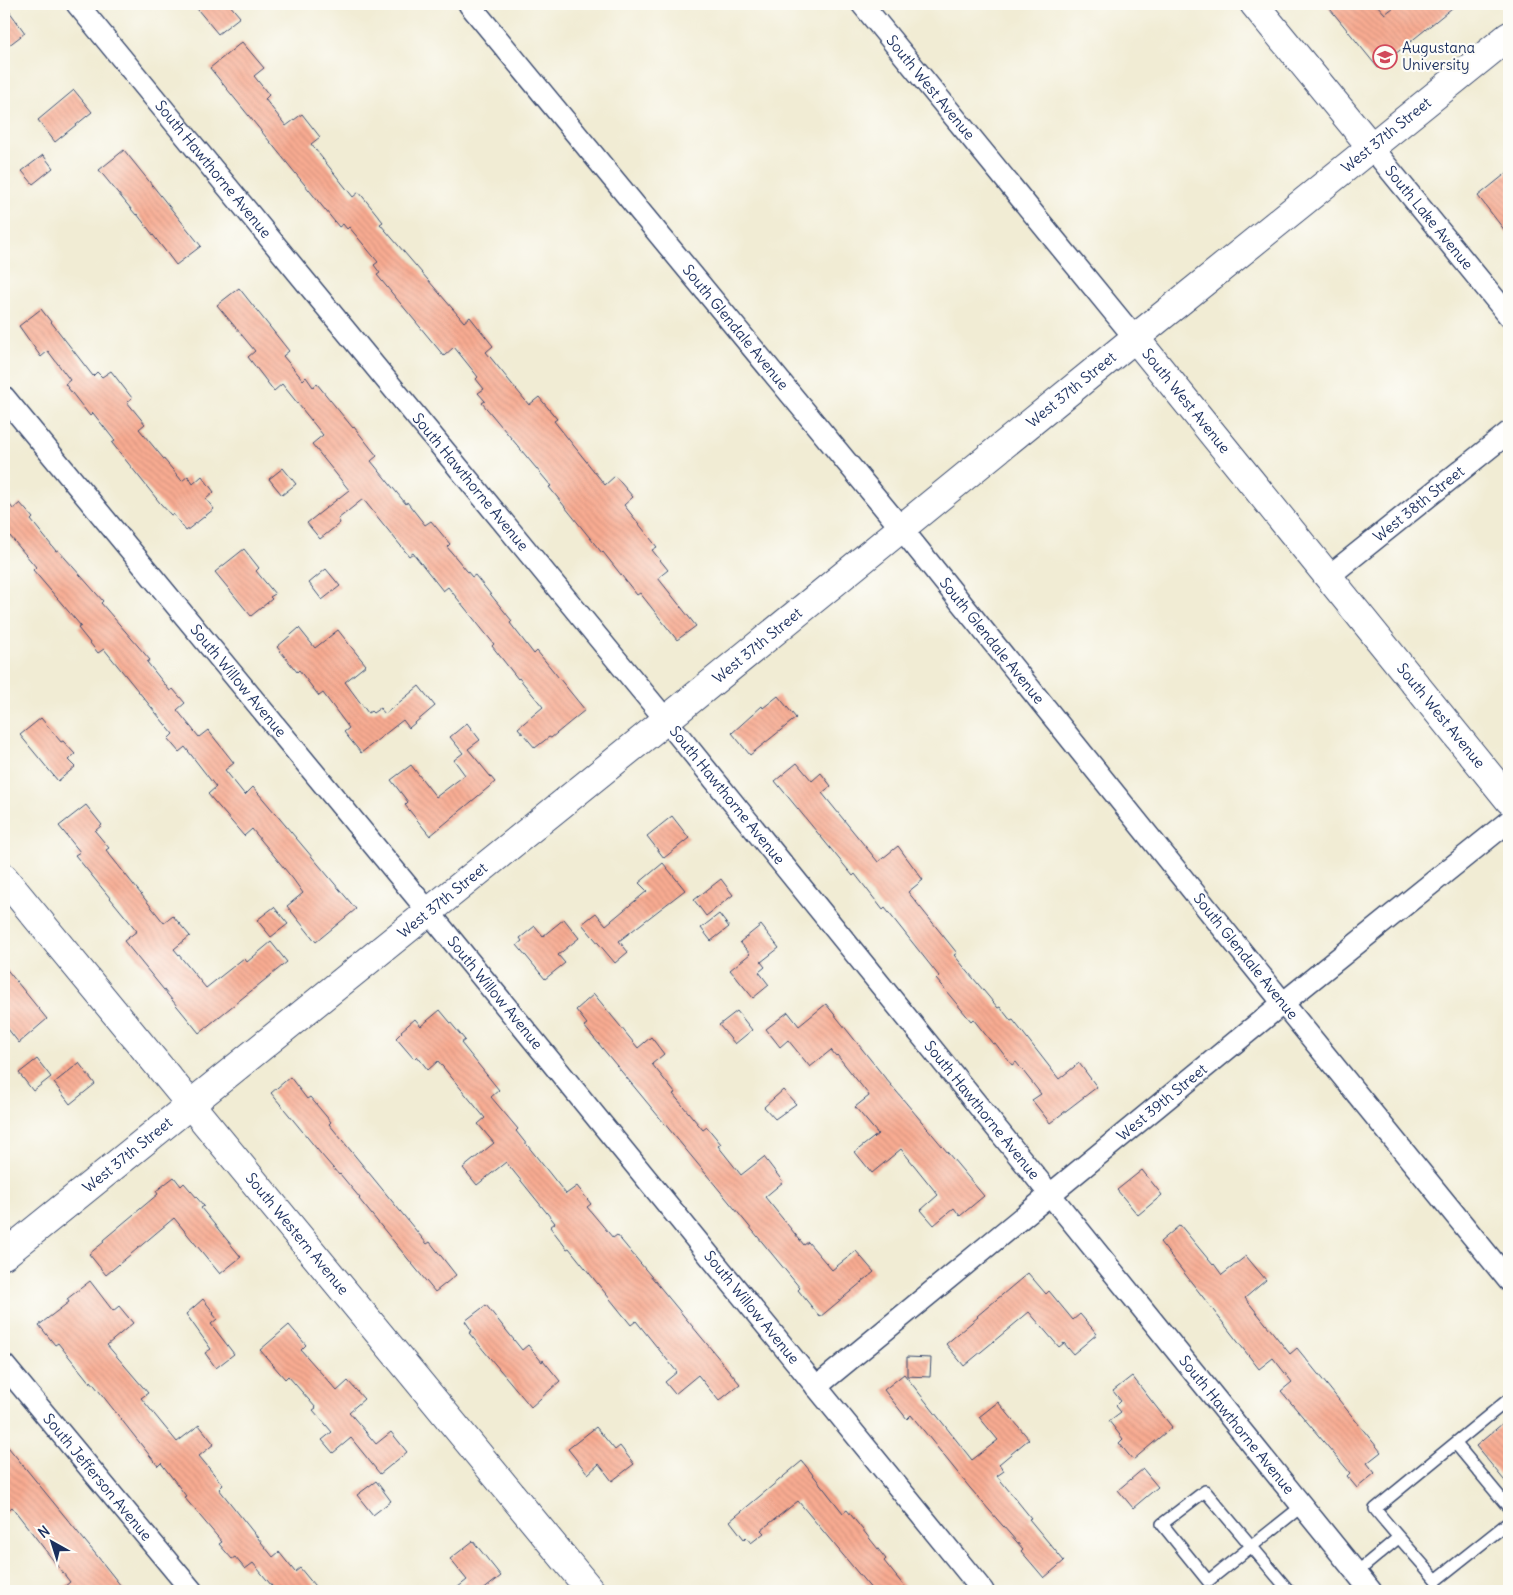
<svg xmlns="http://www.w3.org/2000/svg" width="1513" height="1595" viewBox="0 0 1513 1595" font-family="Delius,sans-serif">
<defs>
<pattern id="building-back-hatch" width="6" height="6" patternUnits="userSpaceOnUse" patternTransform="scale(1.25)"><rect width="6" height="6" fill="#f8ab91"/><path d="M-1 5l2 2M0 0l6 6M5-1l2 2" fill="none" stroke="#d4937f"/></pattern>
</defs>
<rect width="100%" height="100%" fill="#fdfcf7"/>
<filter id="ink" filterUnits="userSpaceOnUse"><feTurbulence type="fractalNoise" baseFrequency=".02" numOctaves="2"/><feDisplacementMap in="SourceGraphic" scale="10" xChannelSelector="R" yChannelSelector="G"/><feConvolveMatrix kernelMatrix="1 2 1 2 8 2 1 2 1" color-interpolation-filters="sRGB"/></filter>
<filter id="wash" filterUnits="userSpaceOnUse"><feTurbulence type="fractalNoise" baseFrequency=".0096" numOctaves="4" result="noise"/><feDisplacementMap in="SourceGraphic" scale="20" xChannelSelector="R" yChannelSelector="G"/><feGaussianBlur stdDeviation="1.12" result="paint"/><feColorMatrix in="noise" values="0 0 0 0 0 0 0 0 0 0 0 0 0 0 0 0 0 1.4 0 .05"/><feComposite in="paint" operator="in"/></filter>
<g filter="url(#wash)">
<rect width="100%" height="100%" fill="#f1ecd4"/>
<g id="blocks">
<g fill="url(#building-back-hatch)">
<path d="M4 4 25 33 4 49Z"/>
<path d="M193 4H229L240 17 218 34Z"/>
<path d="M1326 4H1376L1385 14 1398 4H1457L1378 68Z"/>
<path d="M242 42 264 68 254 76 269 95 265 99 286 126 302 114 320 137 311 144 353 197 359 192 383 222 380 224 464 322 470 317 493 346 486 352 529 405 539 397 557 419 554 421 605 485 615 476 633 497 624 505 657 547 652 550 668 570 658 578 696 626 677 640 640 593 637 595 603 552 602 553 549 487 551 486 482 403 485 401 478 393 484 389 476 379 478 377 454 347 444 356 377 275 380 273 374 265 378 262 349 227 347 229 343 224 339 227 210 68Z"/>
<path d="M74 90 92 112 55 142 38 120Z"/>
<path d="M124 150 201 246 176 265 137 214 136 215 99 170Z"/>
<path d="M43 155 53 168 33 184 22 171Z"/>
<path d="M1509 171V236L1478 196Z"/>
<path d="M239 288 289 351 283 356 303 380 306 377 313 387 317 384 353 428 354 427 377 456 371 461 406 504 407 502 425 525 431 521 450 544 447 547 472 577 475 575 512 621 510 623 534 654 537 651 585 710 551 738 549 737 535 748 518 728 543 707 519 678 518 679 492 646 494 644 448 587 443 591 413 553 409 556 363 499 338 519 340 523 320 539 307 523 349 490 312 444 323 435 282 384 274 391 248 357 255 351 217 305Z"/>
<path d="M41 309 93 376 97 372 102 377 111 371 132 398 127 402 145 424 139 429 182 481 188 476 193 484 202 476 214 492 206 499 214 509 186 531 173 514 171 515 160 503 112 443 115 441 93 413 90 416 65 384 70 380 48 351 41 357 19 326Z"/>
<path d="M283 468 296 484 282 495 269 479Z"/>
<path d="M4 497 13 509 20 503 33 518 31 520 56 551 58 550 103 601 101 603 150 660 147 662 170 691 173 689 185 703 177 710 199 737 208 730 234 763 225 770 245 795 253 787 356 909 316 942 287 906 303 893 293 879 252 829 244 836 208 794 216 787 185 747 179 752 168 739 173 734 104 649 98 653 78 628 81 626 33 570 36 567 4 529Z"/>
<path d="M244 549 259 568 256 571 275 594 270 597 272 599 251 616 215 572Z"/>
<path d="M326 569 340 586 322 600 309 583Z"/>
<path d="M299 628 315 648 338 630 352 648 366 665 345 682 368 713 371 711 373 713 380 708 385 714 419 686 435 706 409 728 403 720 361 753 344 732 349 728 323 693 319 696 299 670 297 672 277 647Z"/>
<path d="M778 696 796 718 750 755 732 733 762 706 763 708Z"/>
<path d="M41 718 61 742 63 741 75 754 68 760 75 767 58 781 20 735Z"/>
<path d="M467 723 480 740 468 749 495 782 430 836 405 805 408 802 391 780 411 765 436 797 465 775 454 760 463 753 450 737Z"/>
<path d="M797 763 812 781 821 773 831 786 822 793 878 862 898 846 923 880 908 892 957 953 954 955 998 1008 1000 1007 1011 1021 1013 1020 1059 1079 1079 1063 1097 1087 1050 1123 1032 1100 1041 1094 1016 1062 1012 1065 995 1043 993 1044 973 1019 971 1021 936 979 939 976 885 908 883 910 855 874 853 876 775 781Z"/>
<path d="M86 805 102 825 95 831 109 848 106 850 164 923 173 916 190 936 174 949 206 988 244 958 247 962 271 942 287 962 199 1033 124 941 137 931 75 855 80 852 59 826Z"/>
<path d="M672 816 689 838 664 858 647 836Z"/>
<path d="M663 863 685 890 619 941 628 952 615 963 582 924 596 913 606 925 647 891 639 883Z"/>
<path d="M721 879 733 895 706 916 694 900Z"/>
<path d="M274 907 288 924 271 937 257 920Z"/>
<path d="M719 914 729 927 711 941 701 928Z"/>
<path d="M564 919 579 938 558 955 565 963 545 979 517 945 522 941 520 938 535 926 543 936Z"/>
<path d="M761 925 779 948 761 962 765 967 759 972 769 985 753 998 730 970 750 954 740 942Z"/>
<path d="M4 966 47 1019 19 1043 4 1024Z"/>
<path d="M594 994 638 1048 651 1037 664 1054 652 1064 675 1093 673 1094 703 1130 707 1127 721 1144 718 1146 741 1175 764 1157 783 1182 765 1197 804 1245 808 1242 832 1270 856 1251 874 1272 820 1317 798 1290 800 1288 584 1026 587 1024 576 1010Z"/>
<path d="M826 1004 886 1079 984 1196 960 1216 954 1208 934 1225 921 1210 938 1195 901 1149 872 1173 855 1152 878 1134 855 1107 869 1096 868 1094 837 1055 836 1056 831 1050 810 1067 788 1040 780 1047 766 1029 788 1012 799 1026Z"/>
<path d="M440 1010 465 1040 461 1043 499 1090 491 1097 518 1129 516 1131 566 1194 577 1186 591 1204 587 1207 613 1238 617 1235 740 1384 719 1401 698 1375 675 1394 665 1382 677 1372 636 1321 631 1325 569 1248 567 1249 550 1227 555 1223 506 1162 477 1185 463 1168 494 1143 478 1124 485 1118 438 1061 428 1070 417 1056 414 1059 396 1038 402 1032 401 1031 415 1019 421 1026Z"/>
<path d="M737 1011 752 1030 735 1044 719 1025Z"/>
<path d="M37 1059 51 1077 33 1091 19 1073Z"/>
<path d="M79 1063 95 1084 70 1104 54 1083Z"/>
<path d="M290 1077 307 1099 310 1097 331 1122 329 1124 427 1244 430 1242 456 1275 435 1292 359 1199 360 1198 340 1174 339 1175 321 1154 271 1093Z"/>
<path d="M783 1090 796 1104 775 1119 764 1107Z"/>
<path d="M1142 1170 1162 1195 1138 1215 1117 1190Z"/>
<path d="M174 1177 181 1186 184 1183 204 1206 201 1208 241 1257 220 1274 174 1218 106 1275 89 1254 104 1242 103 1240 158 1194 156 1191Z"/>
<path d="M1180 1225 1213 1265 1214 1264 1222 1275 1246 1256 1266 1280 1245 1298 1290 1354 1297 1348 1381 1452 1367 1463 1375 1473 1357 1488 1347 1476 1350 1473 1281 1391 1292 1382 1273 1358 1259 1369 1160 1242Z"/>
<path d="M1028 1273 1046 1294 1049 1291 1073 1320 1080 1314 1097 1334 1073 1354 1064 1343 1059 1347 1029 1312 964 1366 946 1344 978 1317 977 1316Z"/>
<path d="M90 1281 113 1311 119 1306 133 1323 107 1345 148 1393 141 1398 177 1442 199 1425 214 1444 199 1456 223 1485 219 1489 273 1557 279 1552 295 1572 300 1568 319 1591H276L253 1563 245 1569 235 1557 232 1559 219 1544 222 1542 184 1497 186 1496 161 1463 158 1466 91 1381 90 1383 58 1343 55 1345 39 1325 69 1302 67 1299Z"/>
<path d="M203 1299 214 1313 213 1314 217 1319 211 1324 234 1354 216 1368 205 1353 211 1349 186 1314Z"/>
<path d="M486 1305 522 1350 528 1345 542 1362 543 1360 560 1381 531 1407 469 1333 472 1331 465 1321Z"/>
<path d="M289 1325 306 1345 301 1350 337 1391 348 1381 364 1399 349 1412 376 1444 391 1432 407 1452 380 1474 351 1438 333 1453 322 1440 332 1432 313 1410 316 1408 288 1376 285 1379 260 1350Z"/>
<path d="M907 1357 931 1358 930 1377 907 1376Z"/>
<path d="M904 1374 972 1460 998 1440 979 1417 998 1402 1029 1439 999 1464 1004 1471 997 1476 1031 1518 1029 1519 1064 1561 1044 1578 1021 1551 1023 1549 970 1488 911 1415 907 1419 884 1390Z"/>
<path d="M1132 1376 1172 1427 1133 1460 1119 1443 1123 1439 1109 1421 1121 1412 1116 1406 1121 1401 1113 1391Z"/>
<path d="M1509 1418V1486L1476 1446Z"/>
<path d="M596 1427 615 1450 620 1446 634 1464 612 1481 599 1464 588 1474 568 1449Z"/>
<path d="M4 1442 94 1552 125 1591H59L70 1582 12 1507 4 1514Z"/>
<path d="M802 1461 843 1513 847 1510 886 1559 884 1561 908 1591H873L798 1501 761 1530 764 1533 751 1543 746 1537 744 1539 730 1521Z"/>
<path d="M1143 1469 1158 1487 1133 1508 1118 1490Z"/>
<path d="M376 1481 391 1501 373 1515 357 1495Z"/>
<path d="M473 1541 501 1576 482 1591H453L467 1580 450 1559Z"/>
</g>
</g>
</g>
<g filter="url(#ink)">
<use href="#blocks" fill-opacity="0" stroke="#3b4b70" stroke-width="1"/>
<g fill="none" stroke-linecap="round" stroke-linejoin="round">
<g stroke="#3b4b70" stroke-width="14">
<g id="service">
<path d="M1509 1399 1375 1509C1395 1534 1416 1556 1436 1580L1509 1522"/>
<path d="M1456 1444 1509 1508"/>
<path d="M1356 1573 1398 1538"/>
<path d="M1289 1591 1205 1491 1162 1524 1208 1581 1302 1506"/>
</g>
</g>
<g stroke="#3b4b70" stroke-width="24">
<g id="minor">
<path id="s1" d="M77 4 666 720 1371 1591"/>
<path id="s2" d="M469 4 901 528 1283 1003 1509 1281"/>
<path id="s3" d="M862 4 1135 338"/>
<path id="s4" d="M1372 148 1509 316"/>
<path id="s5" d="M4 397 428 911 983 1591"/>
<path id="s6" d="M1329 576 1509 432"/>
<path id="s7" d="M4 1365 192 1591"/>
<path id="s8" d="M816 1387 1283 1003 1509 821"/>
</g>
</g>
<g stroke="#3b4b70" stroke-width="30">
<g id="tertiary">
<path d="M1254 4 1372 148"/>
<path id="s9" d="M1135 338 1509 800"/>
<path id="s10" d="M4 878 591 1591"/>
<path id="s11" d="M4 1255 666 720 1135 338 1509 36"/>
</g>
</g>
<use href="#service" stroke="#fff" stroke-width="11"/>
<use href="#minor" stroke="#fff" stroke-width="21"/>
<use href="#tertiary" stroke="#fff" stroke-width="28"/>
</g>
</g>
<defs>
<g id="university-ring" transform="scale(1.25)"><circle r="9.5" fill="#fdfcf7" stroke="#d1495b" stroke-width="1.5"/><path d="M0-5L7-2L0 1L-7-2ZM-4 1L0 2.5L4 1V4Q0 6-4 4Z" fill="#d1495b"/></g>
</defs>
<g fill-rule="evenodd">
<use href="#university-ring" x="1385" y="57"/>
</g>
<g text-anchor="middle" stroke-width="4.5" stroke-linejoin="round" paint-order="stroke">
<g font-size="15" fill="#1b2f5e" stroke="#fdfcf7" text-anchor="start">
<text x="1402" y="53">Augustana<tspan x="1402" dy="17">University</tspan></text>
</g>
<g font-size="15" fill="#1b2f5e" stroke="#fdfcf7">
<text dy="5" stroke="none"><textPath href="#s3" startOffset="108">South West Avenue</textPath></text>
<text dy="5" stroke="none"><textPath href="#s11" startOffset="1779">West 37th Street</textPath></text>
<text dy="5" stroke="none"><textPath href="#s1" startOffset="214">South Hawthorne Avenue</textPath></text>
<text dy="5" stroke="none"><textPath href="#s4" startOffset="90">South Lake Avenue</textPath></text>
<text dy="5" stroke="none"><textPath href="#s2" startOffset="419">South Glendale Avenue</textPath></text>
<text dy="5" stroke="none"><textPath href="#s11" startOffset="1374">West 37th Street</textPath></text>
<text dy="5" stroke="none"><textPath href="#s9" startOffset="81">South West Avenue</textPath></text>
<text dy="5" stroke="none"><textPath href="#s1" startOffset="619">South Hawthorne Avenue</textPath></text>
<text dy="5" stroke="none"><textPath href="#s6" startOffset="115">West 38th Street</textPath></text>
<text dy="5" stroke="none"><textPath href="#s2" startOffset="824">South Glendale Avenue</textPath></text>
<text dy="5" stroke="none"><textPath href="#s11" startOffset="969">West 37th Street</textPath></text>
<text dy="5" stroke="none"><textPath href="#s5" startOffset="368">South Willow Avenue</textPath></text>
<text dy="5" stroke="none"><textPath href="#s9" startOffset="486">South West Avenue</textPath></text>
<text dy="5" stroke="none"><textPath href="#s1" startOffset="1024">South Hawthorne Avenue</textPath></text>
<text dy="5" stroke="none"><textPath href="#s11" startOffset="564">West 37th Street</textPath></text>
<text dy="5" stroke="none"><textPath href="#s2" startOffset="1229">South Glendale Avenue</textPath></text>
<text dy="5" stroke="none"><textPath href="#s5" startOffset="772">South Willow Avenue</textPath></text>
<text dy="5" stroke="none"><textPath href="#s8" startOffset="448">West 39th Street</textPath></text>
<text dy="5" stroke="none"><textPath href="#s1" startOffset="1429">South Hawthorne Avenue</textPath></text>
<text dy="5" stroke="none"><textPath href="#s11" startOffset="159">West 37th Street</textPath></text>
<text dy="5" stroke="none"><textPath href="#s10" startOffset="461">South Western Avenue</textPath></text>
<text dy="5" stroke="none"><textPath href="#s5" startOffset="1178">South Willow Avenue</textPath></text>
<text dy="5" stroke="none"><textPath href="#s1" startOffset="1834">South Hawthorne Avenue</textPath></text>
<text dy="5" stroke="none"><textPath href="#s7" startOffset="146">South Jefferson Avenue</textPath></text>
</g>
</g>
<rect width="1513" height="1595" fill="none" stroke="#fdfcf7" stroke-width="20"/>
<g transform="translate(52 1542) rotate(321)" stroke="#fdfcf7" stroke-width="4" paint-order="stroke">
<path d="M0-4L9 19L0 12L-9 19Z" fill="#1b2f5e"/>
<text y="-8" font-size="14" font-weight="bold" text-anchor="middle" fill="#1b2f5e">N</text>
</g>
</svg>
